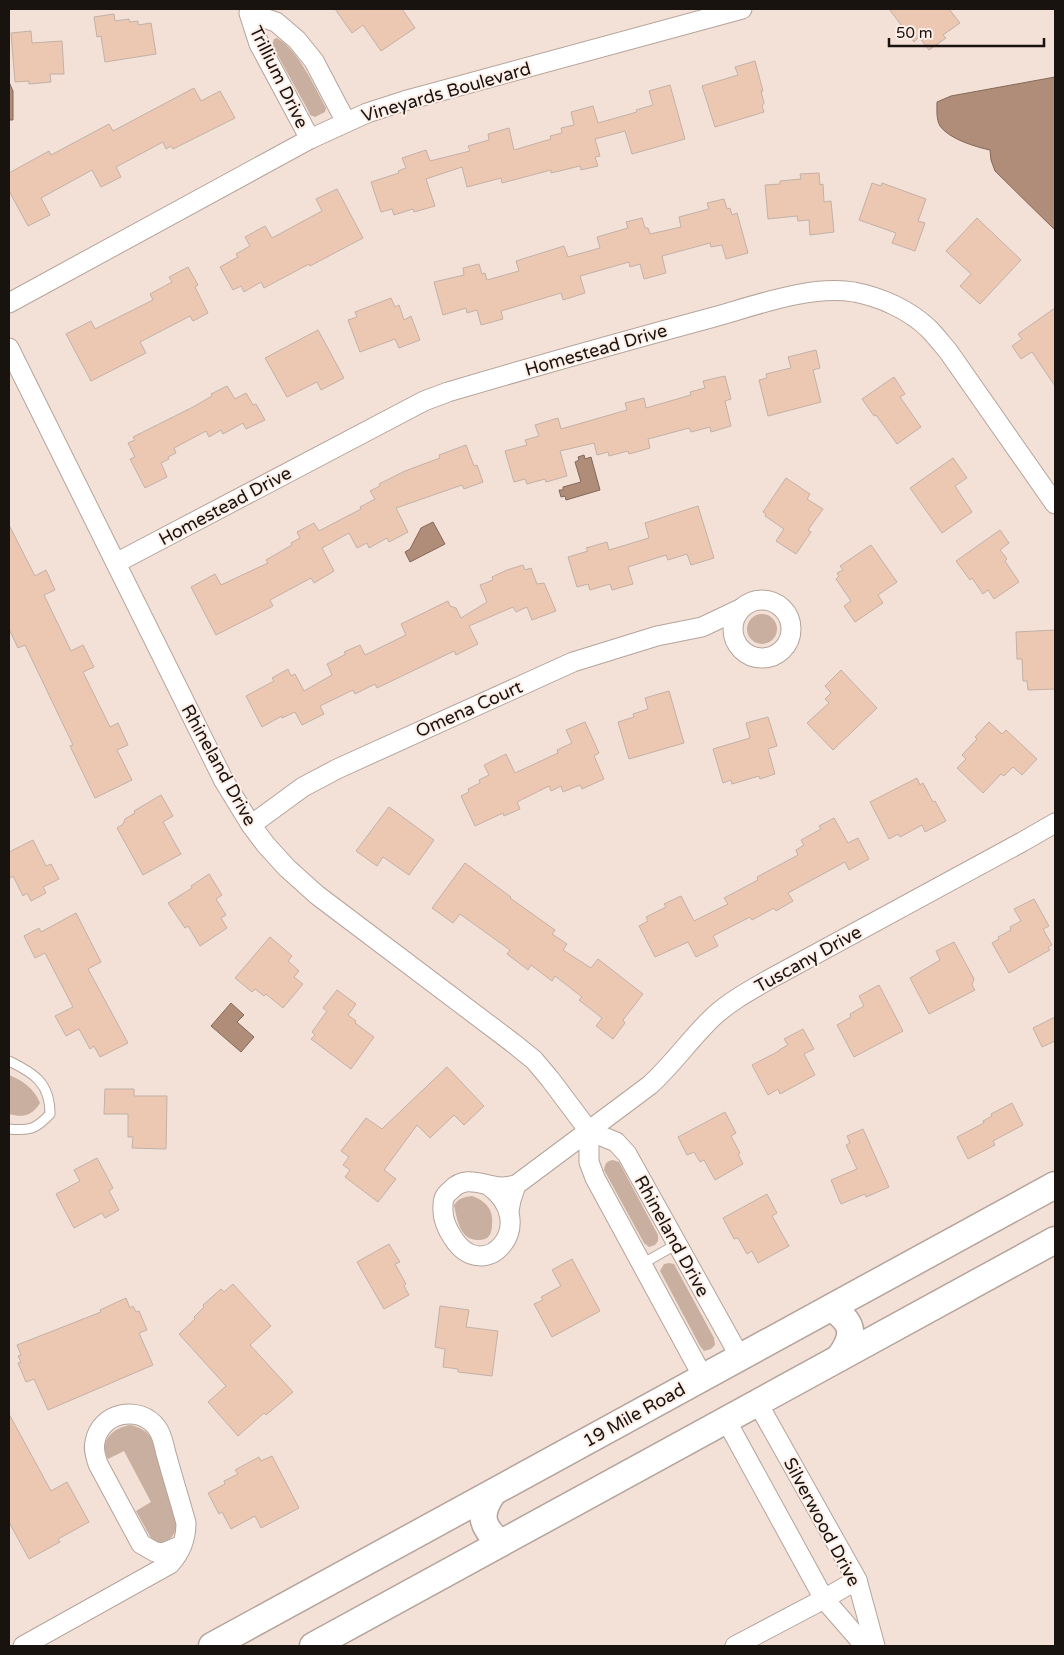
<svg xmlns="http://www.w3.org/2000/svg" width="1064" height="1655" viewBox="0 0 1064 1655" font-family="'Varela Round',sans-serif">
<rect width="100%" height="100%" fill="#f3e1d7"/>
<g fill="#c8afa0">
<path d="M277 38C299 51 314 86 326 108L325 112 315 117 310 115 309 112 272 45 274 39Z"/>
<circle cx="762" cy="629" r="15"/>
<path d="M9 1075C23 1081 34 1088 40 1103 32 1116 23 1118 9 1114Z"/>
<path d="M613 1160 619 1162 658 1235V1241L655 1245 649 1247 644 1243 604 1170C605 1163 607 1161 613 1160Z"/>
<path d="M472 1196C486 1201 494 1210 492 1225 492 1228 491 1234 489 1236 487 1239 482 1240 479 1240 460 1241 457 1219 454 1205 459 1198 464 1197 472 1196Z"/>
<path d="M669 1263 674 1264 714 1338 715 1345 711 1349 704 1351 700 1346 660 1271 664 1264Z"/>
<path d="M130 1425C140 1427 147 1431 153 1440L177 1525C174 1538 170 1540 158 1543L151 1538 136 1511 151 1502 124 1451 108 1459C98 1441 113 1428 130 1425Z"/>
</g>
<g fill="#b08d79" stroke="#83685a">
<path d="M1055 77V230L995 171 991 160 990 150C976 147 949 139 940 126 936 119 937 110 937 102L951 96Z"/>
<path d="M9 82 13 91V120H9Z"/>
<path d="M584 455 585 459 591 457 600 490 566 500 565 496 561 497 559 490H563V487L581 482 575 462 579 460 578 457Z"/>
<path d="M433 522 445 544 410 562 405 552 410 549 421 528Z"/>
<path d="M231 1003 244 1015 237 1022 254 1037 241 1052 211 1026Z"/>
</g>
<g fill="#ecc8b3" stroke="#c2b1a7">
<path d="M335 9H402L415 28 381 51 363 25 352 33Z"/>
<path d="M889 9H949L960 23 943 35 946 38 929 50 919 37 914 42Z"/>
<path d="M114 14 115 21 129 19 130 22 138 21V25L151 23 156 54 105 62 101 36 97 37 94 17Z"/>
<path d="M31 31 32 43 62 41 64 74H50L51 82 29 84V81L15 82 11 33Z"/>
<path d="M755 61 763 91H761L764 103 762 106 764 112 715 127 702 86 738 75 735 67Z"/>
<path d="M670 85 685 139 632 154 625 131 595 139 600 156 595 157 598 166 581 170 580 166 551 173V170L502 183 501 178 467 187 462 167 426 179 435 206 414 212 413 209 394 215 392 209 381 212 371 182 399 173 398 171 406 168 402 158 426 150 430 161 470 151 468 146 489 140 488 134 509 128 514 150 551 139 550 136 562 133 561 128 574 125 571 112 593 106 598 123 637 112 636 110 653 105 649 91Z"/>
<path d="M194 88 201 101 220 91 235 118 173 149 171 146 166 149 163 142 116 167 121 177 101 187 92 170 41 198 50 215 28 226 9 191V173L49 151 51 155 109 124 113 131Z"/>
<path d="M819 173 820 185 823 184 824 202 831 201 834 232 810 235 809 220 798 221 797 216 768 219 765 185 780 184V181L801 179 800 174Z"/>
<path d="M872 183 881 186 882 183 926 199 918 221 925 223 915 251 892 243 896 233 859 220Z"/>
<path d="M337 189 363 238 310 266 309 264 264 288 261 282 244 292 241 286 233 290 220 267 238 257 236 254 250 246 245 237 265 226 272 238 322 211 316 199Z"/>
<path d="M724 199 727 209 730 208 732 215 737 213 748 253 726 259 722 245 711 247 710 243 662 256 666 273 644 279 640 264 630 267 629 262 580 276 585 293 563 300 561 293 501 311 503 319 481 325 477 310 467 313 466 308 443 315 434 282 464 275 463 268 479 264 482 274 485 273 487 280 519 271 516 261 564 246 568 257 600 248 597 237 628 228 626 222 642 218 645 228H648L650 234 681 227 679 217 709 209 707 203Z"/>
<path d="M977 218 1021 260 980 304 960 286 971 274 946 251Z"/>
<path d="M188 267 198 285 195 287 208 313 193 321 190 316 140 342 146 353 91 381 66 334 91 321 95 329 153 300 150 294 172 282 169 277Z"/>
<path d="M391 298 395 307 399 305 404 320 411 316 420 340 399 348 395 339 360 352 348 320 357 317 355 312Z"/>
<path d="M1055 308V386L1032 352 1021 359 1012 346 1022 339 1018 334Z"/>
<path d="M318 330 344 378 321 390 317 382 287 397 265 358Z"/>
<path d="M816 350 820 368 813 370 821 402 768 416 759 380 767 378 766 374 791 368 788 357Z"/>
<path d="M725 376 731 399 725 401 731 426 711 432 710 427 691 432 689 428 648 439 650 448 629 454 628 451 609 456 608 452 597 455 594 443 560 451 567 476 546 482 545 479 527 484 525 479 514 482 505 451 527 445 525 440 539 436 535 425 558 418 561 429 627 410 625 403 644 398 646 408 691 395 690 392 705 388 703 381Z"/>
<path d="M894 377 905 394 900 397 921 427 897 444 876 415 874 416 862 399Z"/>
<path d="M227 386 235 399 246 393 253 405 256 404 265 420 246 429 243 423 223 434 221 430 209 437 206 431 174 448 176 453 168 457 169 459 161 463 167 477 145 488 130 459 135 457 128 443 135 440 133 437 193 407 212 396 211 394Z"/>
<path d="M466 445 474 466 477 465 483 482 464 489 462 485 396 508 408 532 389 542 387 538 369 548 367 543 357 548 349 533 322 548 334 571 314 583 311 578 270 600 273 606 216 635 191 587 215 574 221 585 268 563 266 560 292 545 291 543 300 538 297 532 314 523 319 531 361 509 360 507 375 499 370 491 380 486 379 484 405 471 440 458 439 455Z"/>
<path d="M953 458 967 478 955 486 972 512 942 533 910 488Z"/>
<path d="M786 478 810 494 807 499 823 509 808 530 811 532 796 554 776 541 784 529 765 516 766 514 763 512Z"/>
<path d="M698 506 714 558 691 565 687 554 668 560 666 555 628 567 633 584 612 590 610 584 590 590 588 584 577 587 568 557 588 551 586 548 607 542 609 550 649 538 645 523Z"/>
<path d="M9 525 35 576 46 570 55 590 44 595 71 651 83 645 94 667 83 672 110 727 118 723 128 745 117 750 132 780 95 798 70 746 73 745 25 645 18 648 9 629Z"/>
<path d="M1000 530 1009 543 1000 550 1007 559 1005 561 1019 582 994 599 988 590 983 594 972 578 970 580 956 561Z"/>
<path d="M871 545 897 582 878 595 883 603 855 622 844 606 851 601 836 579 839 576 837 573 843 570 840 566Z"/>
<path d="M523 565 525 570 531 568 537 584 544 583 556 611 532 620 527 607 516 612 513 607 469 626 478 644 456 655 454 651 377 688 375 684 355 694 353 690 320 706 324 714 302 725 295 712 282 718V716L262 727 246 696 274 681 272 678 288 669 291 676 295 674 304 691 332 675 327 664 346 654 344 652 360 645 365 655 406 635 401 624 448 601 450 606 456 608 461 618 487 602 480 585 493 580 492 577 507 570Z"/>
<path d="M1055 630V689L1028 690 1027 681H1023L1022 659H1017L1016 632Z"/>
<path d="M841 670 877 708 833 750 807 723 829 703 825 699 831 693 825 686Z"/>
<path d="M669 691 684 743 629 759 618 722 634 717 633 714 648 709 645 698Z"/>
<path d="M768 717 777 746 768 749 775 774 760 779 759 776 732 784 731 780 723 783 713 749 750 738 746 723Z"/>
<path d="M585 722 599 753 594 756 604 779 582 789 580 785 563 792 561 786 551 791 549 786 517 802 520 809 504 816 503 813 475 826 461 796 469 792 468 789 480 783 479 780 489 775 484 765 506 754 515 773 558 753 557 750 572 743 566 730Z"/>
<path d="M989 722 1002 734 1006 730 1037 759 1022 775 1013 767 1004 776 1001 774 983 793 957 768 966 759 962 755 977 739 975 737Z"/>
<path d="M917 778 920 785 923 783 933 802 935 801 946 821 925 832 922 825 900 837 898 834 889 839 870 802Z"/>
<path d="M161 795 173 816 163 822 181 854 143 875 117 828 123 824 125 819 135 813 134 811Z"/>
<path d="M389 807 434 840 409 875 383 857 377 866 356 851Z"/>
<path d="M834 818 848 843 858 838 869 859 849 870 845 862 788 893 793 901 776 911 774 908 752 920 750 917 713 936 718 946 696 957 688 942 655 957 639 926 648 921 646 917 666 907 664 904 681 896 694 921 728 904 724 898 758 880 757 877 798 855 796 850 804 845 801 840 821 829 819 826Z"/>
<path d="M33 840 46 866 51 864 59 879 43 887 46 893 31 901 27 893 23 896 13 876 9 879V852Z"/>
<path d="M465 863 511 897 510 898 555 930 552 934 567 944 563 950 591 968 598 959 643 994 623 1020 625 1023 613 1039 596 1026 602 1018 579 1000 582 997 555 976 552 981 531 965 528 970 507 954 510 950 460 914 453 923 432 908Z"/>
<path d="M209 874 222 895 216 899 226 915 221 918 227 928 200 946 188 926 185 928 168 903 192 888 191 886Z"/>
<path d="M1034 899 1049 926 1043 929 1052 945 1048 947 1050 950 1009 973 992 943 999 939 998 937 1011 930 1010 927 1021 921 1014 909Z"/>
<path d="M76 913 101 962 88 969 128 1043 100 1057 94 1046 90 1049 79 1029 66 1036 55 1016 73 1007 45 953 35 958 24 936 39 928 41 932Z"/>
<path d="M270 937 292 956 288 961 299 971 294 977 303 984 283 1008 266 994 264 996 255 989 252 992 235 978Z"/>
<path d="M954 942 974 979 972 985 975 990 929 1014 910 978 940 960 936 951Z"/>
<path d="M879 985 903 1031 854 1057 837 1025 851 1017 850 1014 864 1006 859 996Z"/>
<path d="M337 990 356 1004 348 1015 356 1021 355 1023 374 1037 351 1069 311 1039 315 1035 312 1032 327 1011 323 1008Z"/>
<path d="M1055 1017V1041L1042 1047 1033 1028Z"/>
<path d="M803 1029 814 1049 804 1054 815 1075 780 1094 778 1089 768 1095 752 1065 779 1051V1050L788 1045 784 1039Z"/>
<path d="M447 1067 484 1106 464 1125 454 1115 430 1138 417 1125 384 1170 396 1179 378 1202 345 1177 350 1170 343 1165 349 1157 341 1151 366 1118 382 1129Z"/>
<path d="M105 1089H134V1096H167L166 1149 132 1148 133 1137H128V1114H104Z"/>
<path d="M1012 1103 1023 1125 993 1141 995 1145 968 1159 957 1137 984 1123 983 1121 992 1116 991 1114Z"/>
<path d="M725 1112 736 1133 731 1136 740 1153 738 1154 743 1164 715 1180 704 1160 700 1162 694 1152 687 1155 678 1137Z"/>
<path d="M863 1129 889 1187 866 1197 865 1194 841 1204 831 1180 857 1169 846 1145 850 1143 847 1136Z"/>
<path d="M97 1158 113 1188 109 1191 119 1210 105 1218 102 1213 74 1228 56 1194 80 1181 74 1170Z"/>
<path d="M767 1194 777 1213 772 1216 789 1246 758 1263 752 1251 747 1254 738 1238 734 1239 723 1218Z"/>
<path d="M389 1244 400 1262 395 1264 406 1284 404 1286 409 1295 384 1309 357 1262Z"/>
<path d="M572 1259 600 1311 552 1337 534 1304 543 1300 541 1297 561 1286 552 1270Z"/>
<path d="M233 1284 271 1326 250 1345 293 1392 266 1415 264 1413 238 1436 208 1402 226 1386 179 1334 195 1319 194 1317 204 1307 203 1305 221 1289 224 1292Z"/>
<path d="M126 1298 130 1308 133 1306 136 1312 139 1311 147 1330 139 1333 153 1365 48 1410 34 1379 26 1382 18 1363 21 1362 18 1356 21 1355 17 1345 101 1312 100 1310Z"/>
<path d="M440 1306 469 1310 466 1327 498 1331 492 1376 458 1372V1369L443 1367 445 1349 435 1347Z"/>
<path d="M9 1414 51 1491 67 1482 89 1522 58 1539 60 1542 29 1559 9 1522Z"/>
<path d="M272 1456 299 1508 261 1528 255 1516 231 1529 222 1512 219 1514 208 1493 225 1484 224 1481 238 1474 235 1470 259 1457 261 1461Z"/>
</g>
<g fill="none" stroke-linecap="round" stroke-linejoin="round">
<g stroke="#b5a49b" stroke-width="11">
<g id="lane">
<path d="M9 1061C34 1073 50 1083 50 1114 36 1129 30 1131 9 1129"/>
<path d="M642 1264 677 1244"/>
</g>
</g>
<g stroke="#b5a49b" stroke-width="21">
<g id="street">
<path d="M310 139 259 44 249 13 276 22 297 40 314 61 346 122"/>
<path d="M9 303 310 139 367 113 404 101 742 9"/>
<path d="M9 348 224 781 251 825 266 845 287 868 317 895 513 1043 534 1060 550 1079 589 1131 616 1142 627 1154 740 1357"/>
<path d="M116 563 424 401 448 392C536 366 625 341 714 317 757 305 810 285 854 292 881 297 909 310 928 328 935 335 942 344 948 351L1055 504"/>
<circle cx="762" cy="629" r="29"/>
<path d="M251 825 303 787 337 769 573 662 657 636 702 627 740 609"/>
<path d="M589 1131V1162L595 1178 703 1377"/>
<path d="M488 1185C542 1224 484 1287 453 1238 447 1229 442 1217 443 1206 443 1198 445 1195 451 1190 466 1174 483 1186 501 1187 506 1187 511 1186 516 1185"/>
<path d="M509 1211 511 1200 516 1185 650 1085C673 1064 691 1038 713 1017 729 1002 749 991 768 980L1022 842 1055 823"/>
<path d="M757 1402 857 1580 875 1646"/>
<path d="M726 1420 824 1599 865 1646"/>
<path d="M23 1646 170 1564C181 1552 186 1540 186 1523 180 1501 173 1479 167 1457 164 1448 163 1435 157 1428 140 1404 100 1412 95 1442 93 1450 96 1457 98 1464L141 1544 155 1552 163 1553 182 1545"/>
<path d="M735 1646 824 1599 857 1580"/>
</g>
</g>
<g stroke="#b5a49b" stroke-width="29">
<g id="secondary">
<path d="M832 1308C855 1324 855 1336 839 1358"/>
<path d="M493 1493C478 1514 481 1527 501 1543"/>
<path d="M212 1646 1055 1185"/>
<path d="M313 1646 1055 1240"/>
</g>
</g>
<use href="#lane" stroke="#fff" stroke-width="9"/>
<use href="#street" stroke="#fff" stroke-width="19"/>
<use href="#secondary" stroke="#fff" stroke-width="26"/>
</g>
<g text-anchor="middle" stroke-width="4" stroke-linejoin="round" paint-order="stroke">
<g font-size="18" fill="#191310" stroke="#fdefe7">
<text transform="translate(279 77) rotate(64)" y="6">Trillium Drive</text>
<text transform="translate(446 92) rotate(-16)" y="6">Vineyards Boulevard</text>
<text transform="translate(596 350) rotate(-16)" y="6">Homestead Drive</text>
<text transform="translate(225 506) rotate(-28)" y="6">Homestead Drive</text>
<text transform="translate(469 709) rotate(-24)" y="6">Omena Court</text>
<text transform="translate(219 765) rotate(61)" y="6">Rhineland Drive</text>
<text transform="translate(808 959) rotate(-29)" y="6">Tuscany Drive</text>
<text transform="translate(672 1236) rotate(61)" y="6">Rhineland Drive</text>
<text transform="translate(634 1415) rotate(-29)" y="6">19 Mile Road</text>
<text transform="translate(822 1522) rotate(62)" y="6">Silverwood Drive</text>
</g>
</g>
<rect width="1064" height="1655" fill="none" stroke="#191310" stroke-width="20"/>
<path d="M889 38v8h155v-8" fill="none" stroke="#191310" stroke-width="2.5"/>
<text x="896" y="38" font-size="15" fill="#191310" stroke="#fdefe7" stroke-width="4" paint-order="stroke">50 m</text>
</svg>
